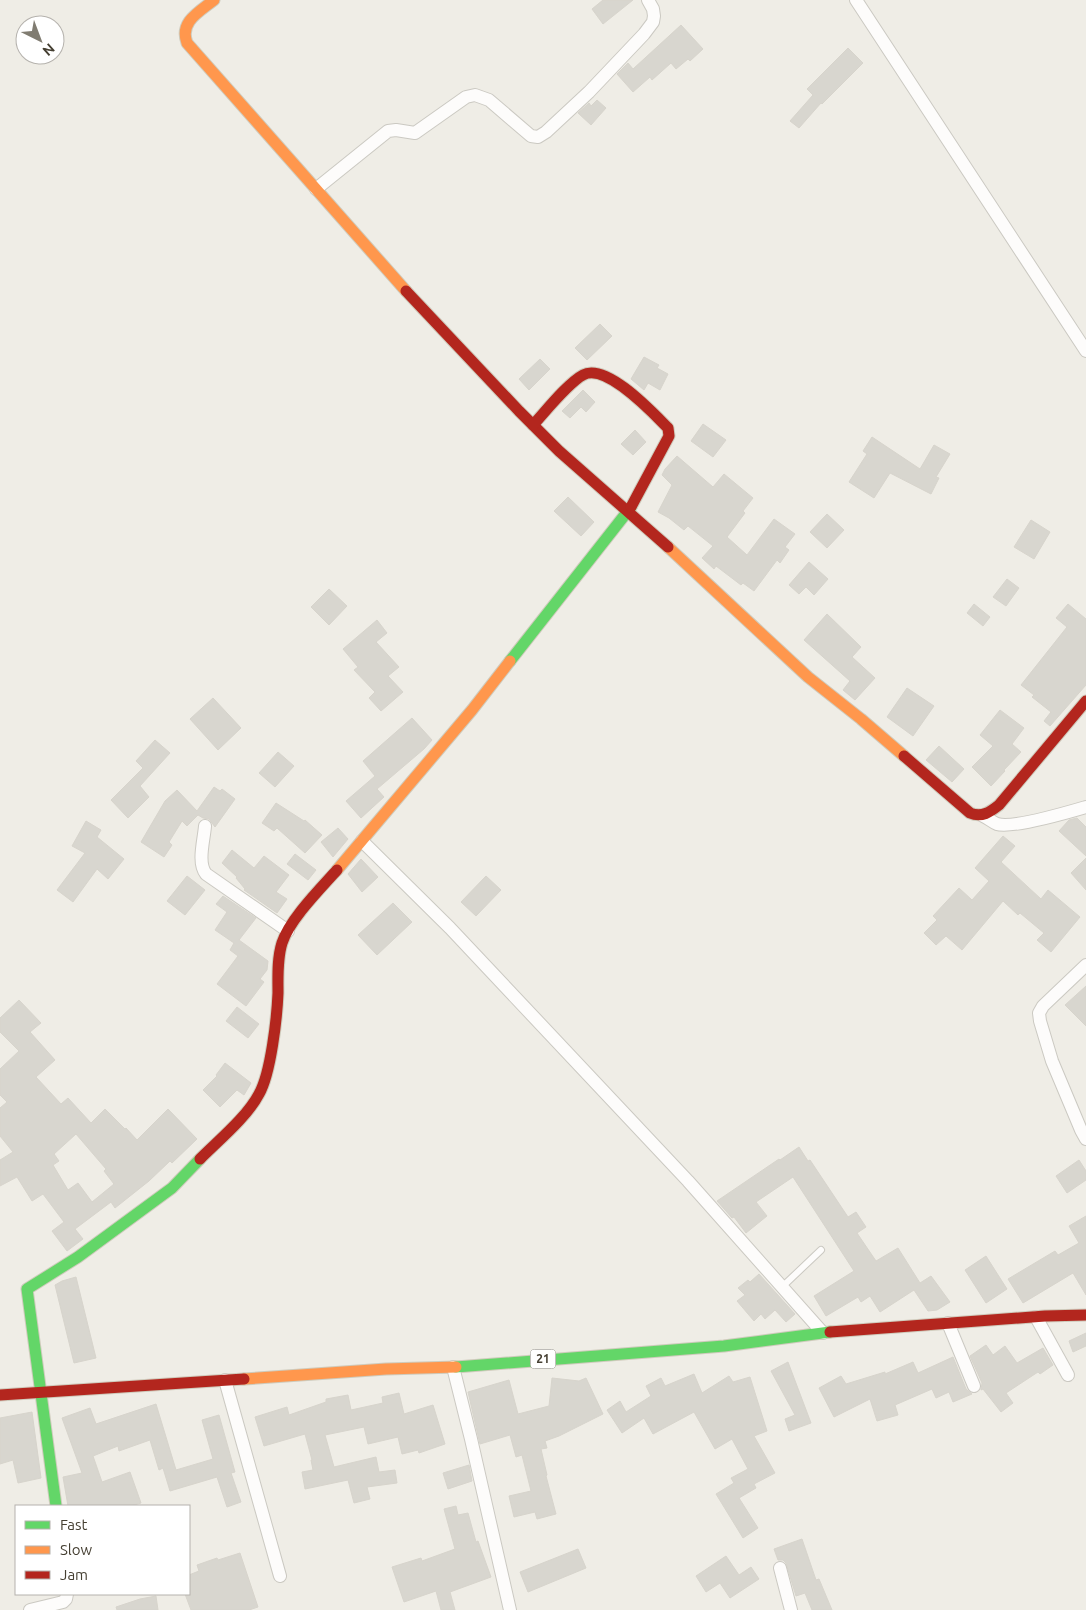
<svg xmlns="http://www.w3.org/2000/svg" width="1086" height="1610" viewBox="0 0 1086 1610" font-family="Ubuntu,sans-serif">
<rect width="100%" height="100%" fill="#efede6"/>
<g fill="#d8d6cf" stroke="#d7d4cc" fill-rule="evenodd">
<path d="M603 0H633L603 24 592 9Z"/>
<path d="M681 25 703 49 690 61 688 59 676 69 671 63 652 80 650 77 633 92 617 74 628 63 633 69Z"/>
<path d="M848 48 863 63 822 104 821 103 799 128 790 121 813 95 807 89Z"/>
<path d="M597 100 606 108 591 125 578 113 589 103 591 106Z"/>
<path d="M600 324 612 336 587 360 575 348Z"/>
<path d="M644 357 659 365 657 368 668 374 660 390 648 383 644 390 631 379Z"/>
<path d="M540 359 550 369 529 390 519 379Z"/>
<path d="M583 390 595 402 586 412 581 407 570 418 562 411Z"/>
<path d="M703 424 726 440 713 457 691 441Z"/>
<path d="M635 430 646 442 633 455 621 444Z"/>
<path d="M872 437 920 469 934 445 950 454 936 477 939 478 931 494 890 473 874 498 849 482 867 454 863 451Z"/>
<path d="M677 456 713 487 724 474 753 498 743 511 745 513 727 537 747 555 774 519 795 534 785 547 789 550 780 563 777 560 754 591 743 583 741 585 716 566 714 569 702 558 713 546 688 526 684 530 669 518 658 512 672 485 662 475 665 469Z"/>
<path d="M568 497 594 522 581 536 554 511Z"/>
<path d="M827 514 844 530 827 548 810 532Z"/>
<path d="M1031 520 1050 532 1034 559 1014 547Z"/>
<path d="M809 562 828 579 814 595 806 587 799 594 789 585Z"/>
<path d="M1007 579 1019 588 1006 606 993 597Z"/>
<path d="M329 589 347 606 329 625 311 607Z"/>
<path d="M974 604 990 617 983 626 967 613Z"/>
<path d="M1068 604 1086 619V685L1050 726 1044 721 1051 712 1032 697 1034 695 1021 685 1067 627 1056 618Z"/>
<path d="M827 614 861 647 852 657 875 678 855 700 843 690 850 681 804 640Z"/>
<path d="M377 620 387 633 376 642 399 667 388 676 403 692 381 711 369 698 375 692 354 670 358 667 343 649Z"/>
<path d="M907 688 934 706 913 736 887 717Z"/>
<path d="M213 698 241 728 218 750 190 719Z"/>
<path d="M1000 710 1024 728 1012 744 1021 752 1004 770 1005 771 991 786 972 767 993 746 980 735Z"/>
<path d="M412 718 432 740 424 749 377 789 384 797 361 818 346 801 375 776 363 761Z"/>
<path d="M155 740 170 753 140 786 149 797 128 818 111 800 143 768 136 761Z"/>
<path d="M939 746 964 769 952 782 926 760Z"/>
<path d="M278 752 294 766 275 787 259 773Z"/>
<path d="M214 787 220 791 222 789 235 799 215 827 209 819 203 818 198 815 187 826 182 821 169 842 172 845 164 857 141 842 165 801 177 790 197 811Z"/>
<path d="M276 803 304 821 305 820 322 835 305 853 277 828 274 831 262 823Z"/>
<path d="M1077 818 1086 827V856L1059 831 1069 820Z"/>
<path d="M86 821 101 830 97 837 124 859 108 879 97 869 73 902 57 890 85 853 72 846Z"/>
<path d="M338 828 348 839 333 857 321 842Z"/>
<path d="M1003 836 1015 846 1001 862 1041 899 1048 890 1080 917 1051 952 1037 940 1044 933 1020 913 1018 915 1003 901 962 950 946 936 936 945 924 933 937 920 933 916 959 888 972 900 989 881 975 868Z"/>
<path d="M232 850 254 868 264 856 289 875 276 892 287 899 277 913 244 890 245 889 236 878 237 877 222 863Z"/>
<path d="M295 854 316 870 308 880 287 864Z"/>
<path d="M1086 858V890L1071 873Z"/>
<path d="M361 859 378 877 362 892 348 874Z"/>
<path d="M187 876 205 890 185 915 167 901Z"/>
<path d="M486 876 501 890 476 916 461 902Z"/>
<path d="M223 896 256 918 239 940 268 961 267 970 260 979 264 982 246 1006 217 984 238 956 230 950 234 943 215 930 227 912 216 904Z"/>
<path d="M393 903 412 922 377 955 358 935Z"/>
<path d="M1086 986V1026L1065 1005Z"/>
<path d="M19 1000 41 1023 30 1032 55 1060 36 1077 61 1104 68 1098 91 1123 105 1109 125 1129 126 1128 137 1140 168 1109 197 1139 172 1163 170 1161 149 1181 115 1208 111 1202 75 1229 83 1239 67 1251 52 1231 64 1222 43 1194 32 1201 17 1177 0 1186V1160L13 1152 0 1136V1108L7 1102 0 1095V1069L19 1051 0 1032V1018ZM76 1134 106 1169 104 1171 114 1184 92 1202 78 1183 68 1190 53 1165 59 1161 54 1154Z"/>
<path d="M237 1007 259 1024 248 1038 226 1021Z"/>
<path d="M225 1063 251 1083 244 1095 237 1090 220 1107 203 1090 217 1076 216 1075Z"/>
<path d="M799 1147 808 1161 810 1160 848 1217 856 1212 866 1227 857 1233 876 1261 898 1248 920 1283 931 1276 950 1302 937 1310 928 1311 914 1290 880 1312 870 1296 861 1302 858 1297 826 1316 814 1296 854 1271 793 1177 756 1202 767 1216 746 1233 734 1217 732 1218 717 1201 779 1159 780 1160Z"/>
<path d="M1079 1160 1086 1171V1180L1067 1193 1056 1176Z"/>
<path d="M1086 1216V1295L1073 1273 1023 1303 1008 1279 1055 1251 1058 1255 1079 1243 1069 1226Z"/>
<path d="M986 1256 1007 1289 986 1303 965 1270Z"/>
<path d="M759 1274 795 1314 786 1322 775 1310 765 1319 761 1314 754 1321 737 1301 745 1295 738 1288 748 1280 750 1282Z"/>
<path d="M76 1277 96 1358 74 1363 55 1285 62 1281Z"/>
<path d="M1086 1333V1346L1073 1352 1069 1341Z"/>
<path d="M986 1345 993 1355 1005 1346 1017 1363 1043 1348 1053 1365 1040 1374 1038 1372 1006 1393 1013 1403 1001 1412 983 1389 981 1390 982 1383 970 1356Z"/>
<path d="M953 1357 966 1389 972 1394 953 1402 949 1392 936 1398 932 1389 895 1405 898 1415 877 1421 870 1399 834 1417 819 1388 841 1376 846 1384 885 1372V1374L913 1362 918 1373Z"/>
<path d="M788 1362 811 1423 789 1431 785 1419 795 1415 771 1371Z"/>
<path d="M694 1374 702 1393 729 1376 733 1382 750 1377 767 1431 754 1436 775 1473 754 1484 756 1488 739 1498 758 1528 743 1538 716 1494 734 1483 731 1478 748 1469 732 1439 715 1449 694 1412 653 1434 644 1418 622 1433 607 1410 620 1401 626 1412 651 1396 646 1386 661 1378 665 1386Z"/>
<path d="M552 1378 579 1381 586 1378 603 1414 559 1436 545 1441 547 1448 541 1449 547 1475 546 1476 556 1514 537 1519 535 1512 514 1517 509 1496 531 1491 522 1455 516 1457 510 1435 480 1444 468 1392 509 1380 518 1414 549 1406Z"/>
<path d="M399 1393 404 1414 433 1405 445 1444 419 1453 418 1450 402 1454 398 1437 368 1444 364 1427 325 1435 334 1467 376 1457 379 1472 395 1470 397 1483 367 1487 370 1499 354 1503 348 1480 305 1489 302 1472 313 1470 311 1460H312L305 1434 264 1446 255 1417 287 1407 289 1415 326 1402V1399L348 1395 351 1410 383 1403 382 1397Z"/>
<path d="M156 1404 176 1470 213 1459 202 1420 219 1415 235 1472 231 1473 241 1502 227 1507 217 1477 170 1491 163 1468 159 1470 150 1440 119 1451 118 1446 93 1456 102 1482 130 1472 141 1503 131 1506H68L63 1477 82 1473 62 1418 90 1408 96 1424Z"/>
<path d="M32 1412 41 1478 18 1483 13 1460 0 1464V1418Z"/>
<path d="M469 1465 472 1481 448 1489 443 1473Z"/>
<path d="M456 1506 458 1515 468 1513 476 1542 478 1541 491 1577 450 1592 455 1610H441L436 1591 404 1602 392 1567 421 1558 422 1561 455 1549 444 1509Z"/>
<path d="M802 1539 816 1580 819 1579 832 1610H812L805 1593 796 1596 786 1563 783 1560H778L774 1549Z"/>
<path d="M578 1549 586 1568 528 1592 520 1572Z"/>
<path d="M240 1553 258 1607 249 1610H191L185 1594H189V1575L199 1571 197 1565 217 1558 218 1560Z"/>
<path d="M726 1556 739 1575 751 1567 759 1579 730 1598 720 1583 706 1592 696 1576Z"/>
<path d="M156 1596 158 1610H117L116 1607 140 1599Z"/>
</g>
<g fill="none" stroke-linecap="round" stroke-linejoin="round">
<g stroke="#cbc9c2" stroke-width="8">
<path id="lane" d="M782 1287 821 1250"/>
</g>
<g stroke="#cbc9c2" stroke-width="14">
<g id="street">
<path d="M856 0 1086 351"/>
<path d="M316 189 388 131 396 130 415 133 466 97 475 95 489 100 531 136 538 137 546 132 589 92 644 34 653 22 654 16 653 9 648 0"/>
<path d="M983 816C988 818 992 822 997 824 1012 829 1069 812 1086 807"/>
<path d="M205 826C204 840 197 863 206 874L288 931"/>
<path d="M362 841 450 928 688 1181 823 1333"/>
<path d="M1086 965 1043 1006 1039 1013 1040 1021 1052 1061 1081 1130 1086 1139"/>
<path d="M1036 1317 1068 1375"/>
<path d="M948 1323 974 1386"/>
<path d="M453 1367 471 1439 510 1610"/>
<path d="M225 1380 280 1576"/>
<path d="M780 1568 791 1610"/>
<path d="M30 1610 63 1602 66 1599 67 1594"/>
</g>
</g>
<g stroke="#cfcbbc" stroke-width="13">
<g id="fast">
<path d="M510 661 631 507"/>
<path d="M456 1367 724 1346 830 1332"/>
<path d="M56 1506 27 1289 78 1257 172 1188 200 1159"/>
</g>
</g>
<g stroke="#cfcbbc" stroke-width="13">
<g id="slow">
<path d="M214 0C199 12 179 22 187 43L406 291"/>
<path d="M668 547 808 677 861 719 904 756"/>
<path d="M337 870 472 710 510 661"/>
<path d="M244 1379 386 1369 456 1367"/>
</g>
</g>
<g stroke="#cfcbbc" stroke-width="13">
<g id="jam">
<path d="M406 291 519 411 559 451 668 547"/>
<path d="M533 425C545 412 568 383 583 375 606 362 653 413 668 428L669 436 631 507"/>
<path d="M904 756 970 813C982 818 990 812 999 805L1086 701"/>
<path d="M200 1159C219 1140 247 1117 259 1094 271 1073 277 1017 278 993 278 977 277 959 282 943 290 919 320 889 337 870"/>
<path d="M830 1332 1045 1316 1086 1315"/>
<path d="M0 1395 244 1379"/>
</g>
</g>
<use href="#lane" stroke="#fdfcfb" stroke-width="6"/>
<use href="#street" stroke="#fdfcfb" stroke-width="12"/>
<use href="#fast" stroke="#63d668" stroke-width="11"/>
<use href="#slow" stroke="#ff974d" stroke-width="11"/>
<use href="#jam" stroke="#b3261e" stroke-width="11"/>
</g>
<g text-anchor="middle" stroke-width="4.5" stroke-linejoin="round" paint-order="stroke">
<rect fill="#fff" stroke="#7d7970" stroke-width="1" x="530.5" y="1349.5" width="25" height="19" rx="4"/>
<g font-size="12" font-weight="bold" fill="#453f32">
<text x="543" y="1363">21</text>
</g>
</g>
<rect x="15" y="1505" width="175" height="90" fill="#ffffff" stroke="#b5b2ad"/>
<rect x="25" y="1521" width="25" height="8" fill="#63d668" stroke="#b5b2ad"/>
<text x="60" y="1530" font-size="15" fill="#453f32">Fast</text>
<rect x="25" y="1546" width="25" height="8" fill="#ff974d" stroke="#b5b2ad"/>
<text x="60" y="1555" font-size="15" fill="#453f32">Slow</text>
<rect x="25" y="1571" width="25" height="8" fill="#b3261e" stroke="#b5b2ad"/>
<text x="60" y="1580" font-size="15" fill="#453f32">Jam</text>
<g transform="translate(40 40) rotate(138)"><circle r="24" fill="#ffffff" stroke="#b5b2ad"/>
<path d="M0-4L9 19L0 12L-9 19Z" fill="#807c71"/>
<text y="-8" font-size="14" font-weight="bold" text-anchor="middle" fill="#453f32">N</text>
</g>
</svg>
